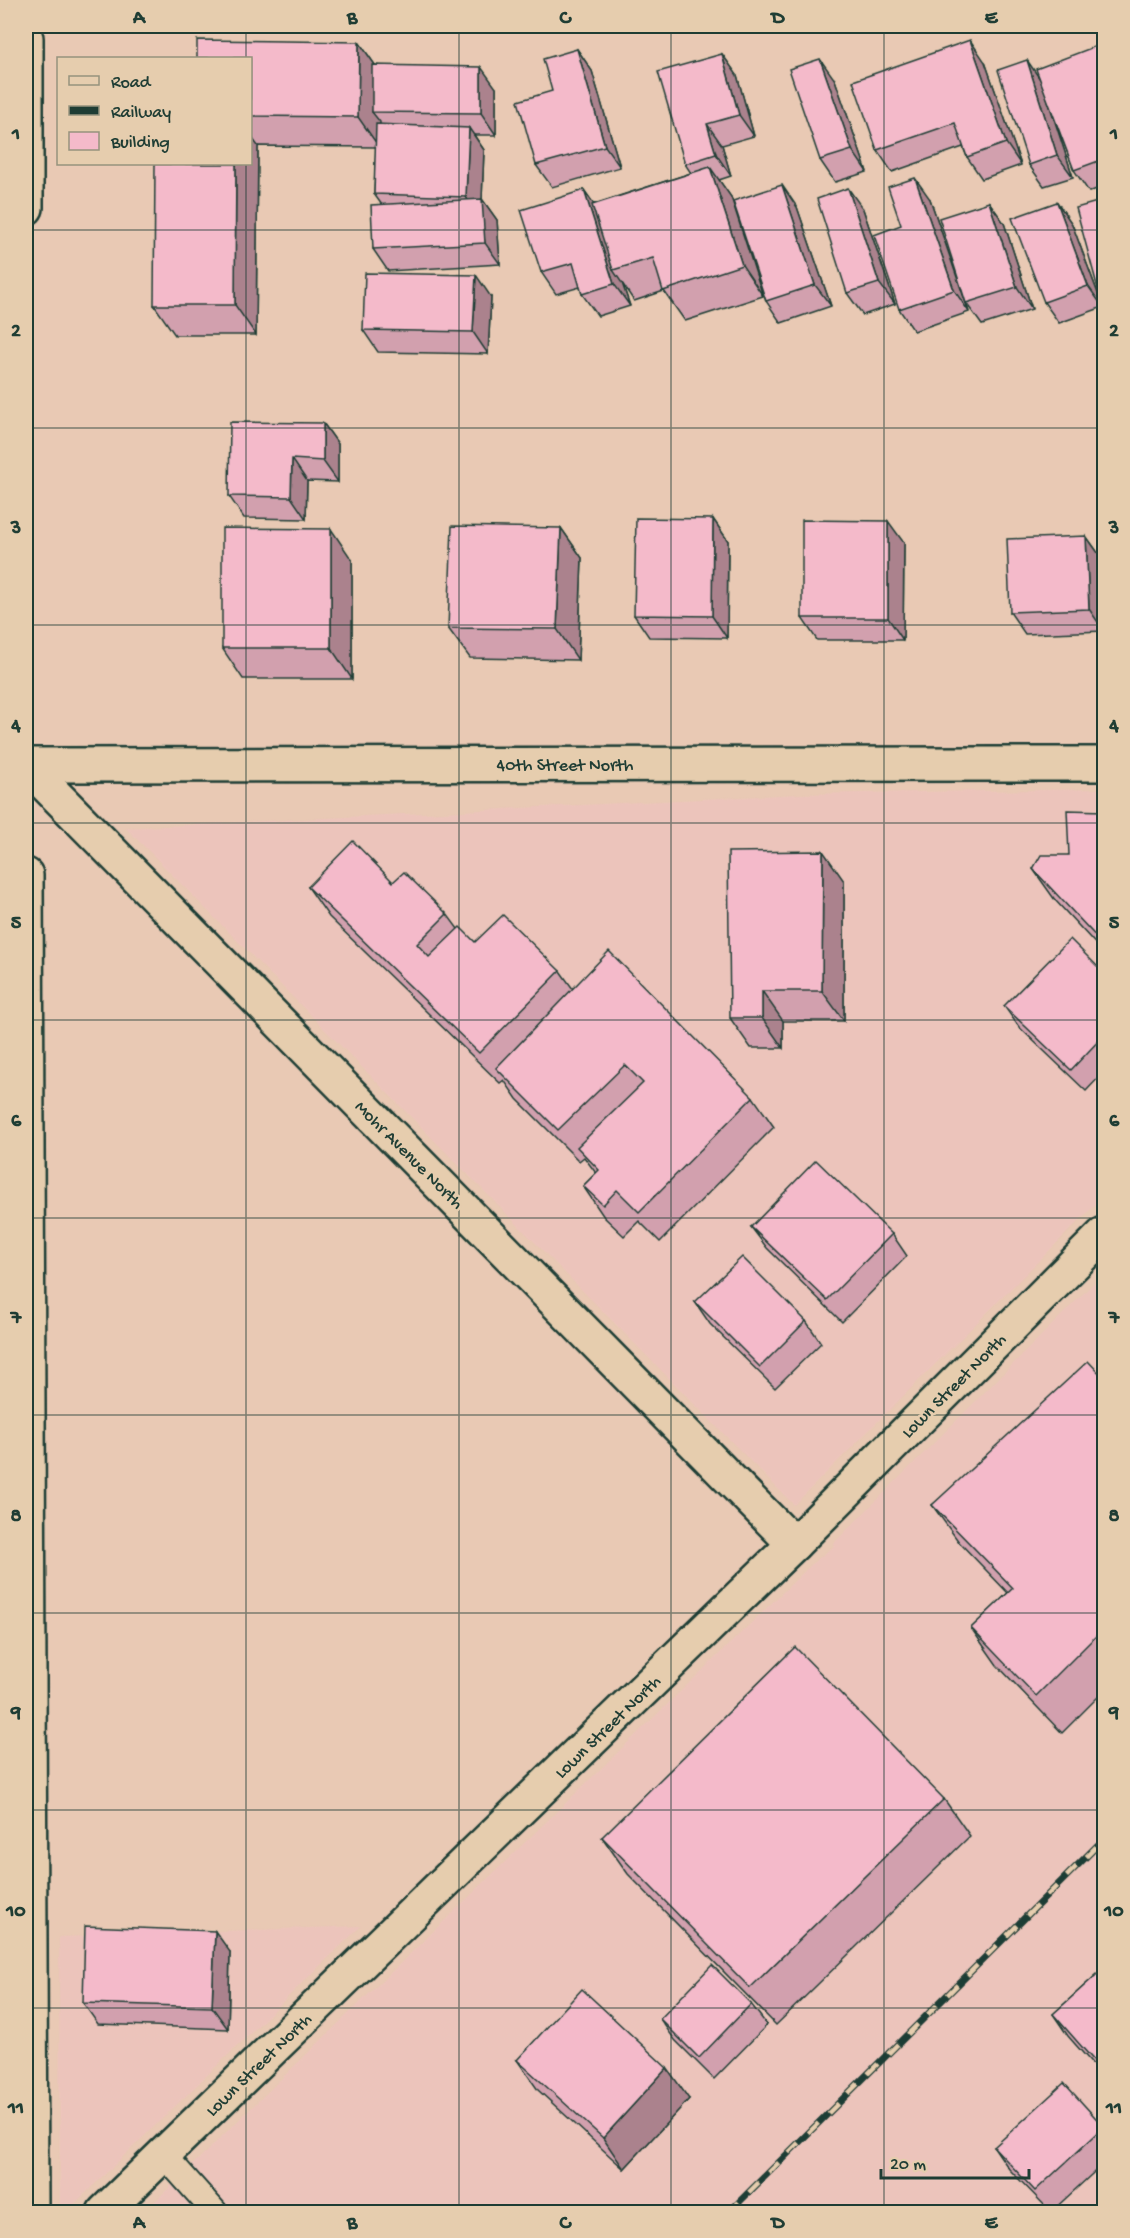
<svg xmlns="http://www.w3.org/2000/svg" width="1130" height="2238" viewBox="0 0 1130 2238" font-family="'Gochi Hand',sans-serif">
<rect width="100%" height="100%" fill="#e9c9b4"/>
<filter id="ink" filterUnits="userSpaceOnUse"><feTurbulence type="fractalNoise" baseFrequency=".0167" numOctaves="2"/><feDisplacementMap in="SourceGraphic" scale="12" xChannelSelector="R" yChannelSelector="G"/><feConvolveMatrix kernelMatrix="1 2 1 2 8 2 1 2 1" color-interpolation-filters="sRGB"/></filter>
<g filter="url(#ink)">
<g fill="#ecc4bb">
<path d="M1104 789V1196L794 1505 126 828 800 794Z"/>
<path d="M1104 1273V2212H144L814 1562 834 1546 833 1544Z"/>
<path d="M361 1926 66 2212H60L59 1937Z"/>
</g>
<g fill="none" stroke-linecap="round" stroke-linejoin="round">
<g stroke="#1f3d34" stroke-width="28">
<path id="service" d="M164 2155 215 2212"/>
</g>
<g stroke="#1f3d34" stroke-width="38">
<g id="minor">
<path d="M26 765 794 1544"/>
<path d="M26 765 1104 764"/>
<path d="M104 2212 794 1544 1104 1234"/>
</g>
</g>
<g stroke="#1f3d34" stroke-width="38">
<g id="tertiary">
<path d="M26 38V208"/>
<path d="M26 875 31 2212"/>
</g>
</g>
<use href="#service" stroke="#e6cdae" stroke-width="24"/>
<use href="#minor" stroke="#e6cdae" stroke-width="33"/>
<use href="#tertiary" stroke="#e6cdae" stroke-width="33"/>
<g stroke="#1f3d34" stroke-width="7">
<path id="rail" d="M729 2212 1104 1839"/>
</g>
<use href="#rail" stroke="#e6cdae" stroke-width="4.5" stroke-dasharray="14" stroke-linecap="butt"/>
</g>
<g fill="#d2a0ae" stroke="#1f3d34" stroke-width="1.5">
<path d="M359 42 375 65 496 88V135H474L484 150 482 199 497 220 500 264 388 271 373 249 382 205 374 194 376 147 258 146 256 335H175L154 305 250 164V58Z"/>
<path d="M1104 43V186L1089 192 1074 170 1050 107 1073 177 1044 186 1029 165 1039 78Z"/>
<path d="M577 49 592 71 620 167 552 187 536 165 552 91Z"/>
<path d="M722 54 737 75 754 136 722 145 731 176 719 180 731 197 763 296 685 321 664 291 634 301 622 283 630 306 598 316 582 294 580 287 556 294 541 272 584 190 594 204 691 173 685 164Z"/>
<path d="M985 62 1021 165 982 179 967 157 963 147 892 172 877 150Z"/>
<path d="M835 80 867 172 835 182 820 160Z"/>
<path d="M930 199 969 312 914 331 899 309 901 225Z"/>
<path d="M1104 200V302L1100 296Z"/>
<path d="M989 202 1004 223 1032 309 982 325 966 303Z"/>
<path d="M1057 202 1072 224 1103 307 1059 323 1044 302Z"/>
<path d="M797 207 831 306 781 323 766 301Z"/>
<path d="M863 209 895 304 863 315 847 293Z"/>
<path d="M491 297 488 354 378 352 363 330Z"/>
<path d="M323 423 338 444V482L307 481 306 519 244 518 229 496Z"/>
<path d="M713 519 728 541 727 638 649 637 634 615Z"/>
<path d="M561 528 582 558 578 660 470 658 448 628Z"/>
<path d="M1086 536 1101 557 1104 631 1025 634 1010 612Z"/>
<path d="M904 543 903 640H817L802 618Z"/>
<path d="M352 560V679H243L222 648Z"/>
<path d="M1104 811V953L1055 900 1033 869 1069 855Z"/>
<path d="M844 881V1021H783V1048H751L730 1018Z"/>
<path d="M393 882 447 914 458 929 475 942 560 971 573 989 753 1097 774 1127 660 1242 639 1221 624 1236 604 1217 583 1186 596 1173 584 1157 579 1161 517 1099 504 1080 500 1083 329 917 308 887Z"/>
<path d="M1104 973V1072L1086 1091 1019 1027 1004 1006Z"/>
<path d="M751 1227 892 1234 907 1256 842 1322 767 1248Z"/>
<path d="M695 1302 806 1321 821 1343 775 1388 710 1324Z"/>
<path d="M1104 1378V1691L1062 1733 997 1665 971 1628 1008 1593 959 1542 932 1505Z"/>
<path d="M944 1799 970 1836 776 2025 628 1874 602 1837Z"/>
<path d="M230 1952 228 2029 98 2024 83 2003Z"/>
<path d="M1104 1968V2077L1068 2036 1053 2014Z"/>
<path d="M751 2004 767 2025 714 2079 675 2040 660 2019Z"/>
<path d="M517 2060 689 2099 624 2169 538 2090Z"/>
<path d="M1104 2126V2163L1051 2212 1009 2169 994 2147Z"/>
</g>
<g fill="#ab828d" stroke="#1f3d34" stroke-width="1.5">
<path d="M970 40 985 62 1021 165 1006 143Z"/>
<path d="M359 42 380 72 372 112 380 122 379 147 358 117Z"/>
<path d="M577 49 592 71 620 167 605 146Z"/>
<path d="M722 54 737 75 754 136 739 115Z"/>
<path d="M820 59 835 80 867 172 852 150Z"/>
<path d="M1027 60 1042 82 1073 177 1057 155Z"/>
<path d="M481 67 496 88V135L481 113Z"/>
<path d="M707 124 722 145 731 176 716 154Z"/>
<path d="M469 128 484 150 482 199 497 220 500 264 485 243 481 218 466 197Z"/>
<path d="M250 135 258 146 256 335 235 305 236 164H250Z"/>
<path d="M710 167 731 197 763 296 742 265Z"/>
<path d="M915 178 930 199 969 312 954 290Z"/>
<path d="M782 185 797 207 831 306 815 285Z"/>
<path d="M848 188 863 209 895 304 879 283Z"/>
<path d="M584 190 599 212 613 270 622 283 630 306 614 284Z"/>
<path d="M989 202 1004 223 1032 309 1017 287Z"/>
<path d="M1057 202 1072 224 1103 307 1088 286Z"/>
<path d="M476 275 491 297 488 354 473 332Z"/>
<path d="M323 423 338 444V482L323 461Z"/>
<path d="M292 459 307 481 306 519 291 497Z"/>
<path d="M713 519 728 541 727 638 712 616Z"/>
<path d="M888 521 904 543 903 640 888 618Z"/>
<path d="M561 528 582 558 578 660 557 629Z"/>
<path d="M331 529 352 560V679L331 648Z"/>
<path d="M1086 536 1101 557 1104 631 1089 609Z"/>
<path d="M823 851 844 881V1021L822 991Z"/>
<path d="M762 991 783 1021V1048L762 1018Z"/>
<path d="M215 1931 230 1952 228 2029 212 2007Z"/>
<path d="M667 2068 689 2099 624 2169 603 2138Z"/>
</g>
<g fill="#f4baca" stroke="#1f3d34" stroke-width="1.5">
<path d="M197 40 359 42 358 117 250 116V58H197Z"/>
<path d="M970 40 1006 143 967 157 955 123 877 150 853 81Z"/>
<path d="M1104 43V159L1074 170 1036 69Z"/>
<path d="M577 49 605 146 536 165 518 101 552 91 543 59Z"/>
<path d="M722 54 739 115 707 124 716 154 685 164 658 72Z"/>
<path d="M820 59 852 150 820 160 789 69Z"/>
<path d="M1027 60 1057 155 1029 165 998 70Z"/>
<path d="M372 65 481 67V113L372 112Z"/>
<path d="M376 124 469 128 466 197 374 194Z"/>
<path d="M155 164H236L235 305H154Z"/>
<path d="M710 167 742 265 663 291 653 258 613 270 592 205Z"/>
<path d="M915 178 954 290 899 309 874 235 901 225 888 187Z"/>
<path d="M782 185 815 285 766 301 733 201Z"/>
<path d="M848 188 879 283 847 293 817 199Z"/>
<path d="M584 190 614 284 582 294 573 263 541 272 521 210Z"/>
<path d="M482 199 485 243 373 249 371 205Z"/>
<path d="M1104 200V295L1100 296 1076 208Z"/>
<path d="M989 202 1017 287 966 303 939 218Z"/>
<path d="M1057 202 1088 286 1044 302 1012 218Z"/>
<path d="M365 273 476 275 473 332 363 330Z"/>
<path d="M1104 382V438L1101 437Z"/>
<path d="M230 422 323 423V461L292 459 291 497 229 496Z"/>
<path d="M636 518 713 519 712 616 634 615Z"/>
<path d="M802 520 888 521V618H802Z"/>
<path d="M452 526 561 528 557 629 448 628Z"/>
<path d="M222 528 331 529V648H222Z"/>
<path d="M1086 536 1089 609 1010 612 1007 539Z"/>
<path d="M1067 810 1104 811V945L1033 869 1041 855H1069Z"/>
<path d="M353 841 393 882 404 872 447 914 417 944 429 957 460 927 475 942 503 915 560 971 479 1053 308 887Z"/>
<path d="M823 851 822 991H762V1018H730L728 852Z"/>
<path d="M1070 939 1104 973V1035L1071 1070 1004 1006Z"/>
<path d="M609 951 753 1097 639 1212 617 1190 603 1205 583 1186 599 1170 577 1147 643 1083 625 1065 558 1130 496 1068Z"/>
<path d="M816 1160 892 1234 827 1300 751 1227Z"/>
<path d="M742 1257 806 1321 760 1367 695 1302Z"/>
<path d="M1088 1361 1104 1378V1628L1036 1696 971 1628 1013 1588 932 1505Z"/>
<path d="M795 1647 944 1799 750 1988 602 1837Z"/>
<path d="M85 1926 215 1931 212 2007 83 2003Z"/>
<path d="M712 1965 751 2004 699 2058 660 2019Z"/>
<path d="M1104 1968V2072L1053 2014Z"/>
<path d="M582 1989 667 2068 603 2138 517 2060Z"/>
<path d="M1064 2083 1104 2127 1035 2191 994 2147Z"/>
</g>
</g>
<path fill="none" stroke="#1f3d34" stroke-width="1.5" stroke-opacity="0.55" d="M246 26V58M459 26V2212M671 26V2212M884 26V2212M246 164V2212M26 230H1104M26 428H1104M26 625H1104M26 823H1104M26 1020H1104M26 1218H1104M26 1415H1104M26 1613H1104M26 1810H1104M26 2008H1104"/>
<g text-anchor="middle" stroke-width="5" stroke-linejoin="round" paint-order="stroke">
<g font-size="18" fill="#1f3d34" stroke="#e6cdae">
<text x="565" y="770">40th Street North</text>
<text transform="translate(410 1154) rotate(45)" y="6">Mohr Avenue North</text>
<text transform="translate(953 1385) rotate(-45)" y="6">Lown Street North</text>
<text transform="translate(607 1726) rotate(-44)" y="6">Lown Street North</text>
<text transform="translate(258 2064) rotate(-44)" y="6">Lown Street North</text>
</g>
</g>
<rect width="1130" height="2238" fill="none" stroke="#e6cdae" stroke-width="66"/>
<rect x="57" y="57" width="195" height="108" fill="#e6cdae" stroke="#96937d" stroke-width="1.5"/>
<rect x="69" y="76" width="30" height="9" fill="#e6cdae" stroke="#96937d" stroke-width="1.5"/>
<text x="111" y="87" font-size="18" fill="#1f3d34">Road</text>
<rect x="69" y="106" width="30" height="9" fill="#1f3d34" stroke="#96937d" stroke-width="1.5"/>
<text x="111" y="117" font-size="18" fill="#1f3d34">Railway</text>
<rect x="69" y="132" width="30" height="18" fill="#f4baca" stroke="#96937d" stroke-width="1.5"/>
<text x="111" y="147" font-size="18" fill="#1f3d34">Building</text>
<path d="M881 2169v9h148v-9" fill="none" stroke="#1f3d34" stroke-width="3"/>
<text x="890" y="2169" font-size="18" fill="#1f3d34" stroke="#e6cdae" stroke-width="4.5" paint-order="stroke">20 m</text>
<rect x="33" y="33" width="1064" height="2172" fill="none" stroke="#1f3d34" stroke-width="2"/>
<g font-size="20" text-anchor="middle" font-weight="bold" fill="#1f3d34">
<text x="139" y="23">A</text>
<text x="352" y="23">B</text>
<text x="565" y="23">C</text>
<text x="778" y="23">D</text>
<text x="991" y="23">E</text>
<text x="16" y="139">1</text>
<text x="1114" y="139">1</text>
<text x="16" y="336">2</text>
<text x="1114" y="336">2</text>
<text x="16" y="533">3</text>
<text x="1114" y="533">3</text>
<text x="16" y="731">4</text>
<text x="1114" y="731">4</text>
<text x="16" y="928">5</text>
<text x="1114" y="928">5</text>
<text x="16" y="1126">6</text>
<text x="1114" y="1126">6</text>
<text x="16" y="1323">7</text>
<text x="1114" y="1323">7</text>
<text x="16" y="1521">8</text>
<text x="1114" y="1521">8</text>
<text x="16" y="1718">9</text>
<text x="1114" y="1718">9</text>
<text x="16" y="1916">10</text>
<text x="1114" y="1916">10</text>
<text x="16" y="2113">11</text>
<text x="1114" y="2113">11</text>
<text x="139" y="2228">A</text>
<text x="352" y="2228">B</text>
<text x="565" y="2228">C</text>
<text x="778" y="2228">D</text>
<text x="991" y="2228">E</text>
</g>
</svg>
